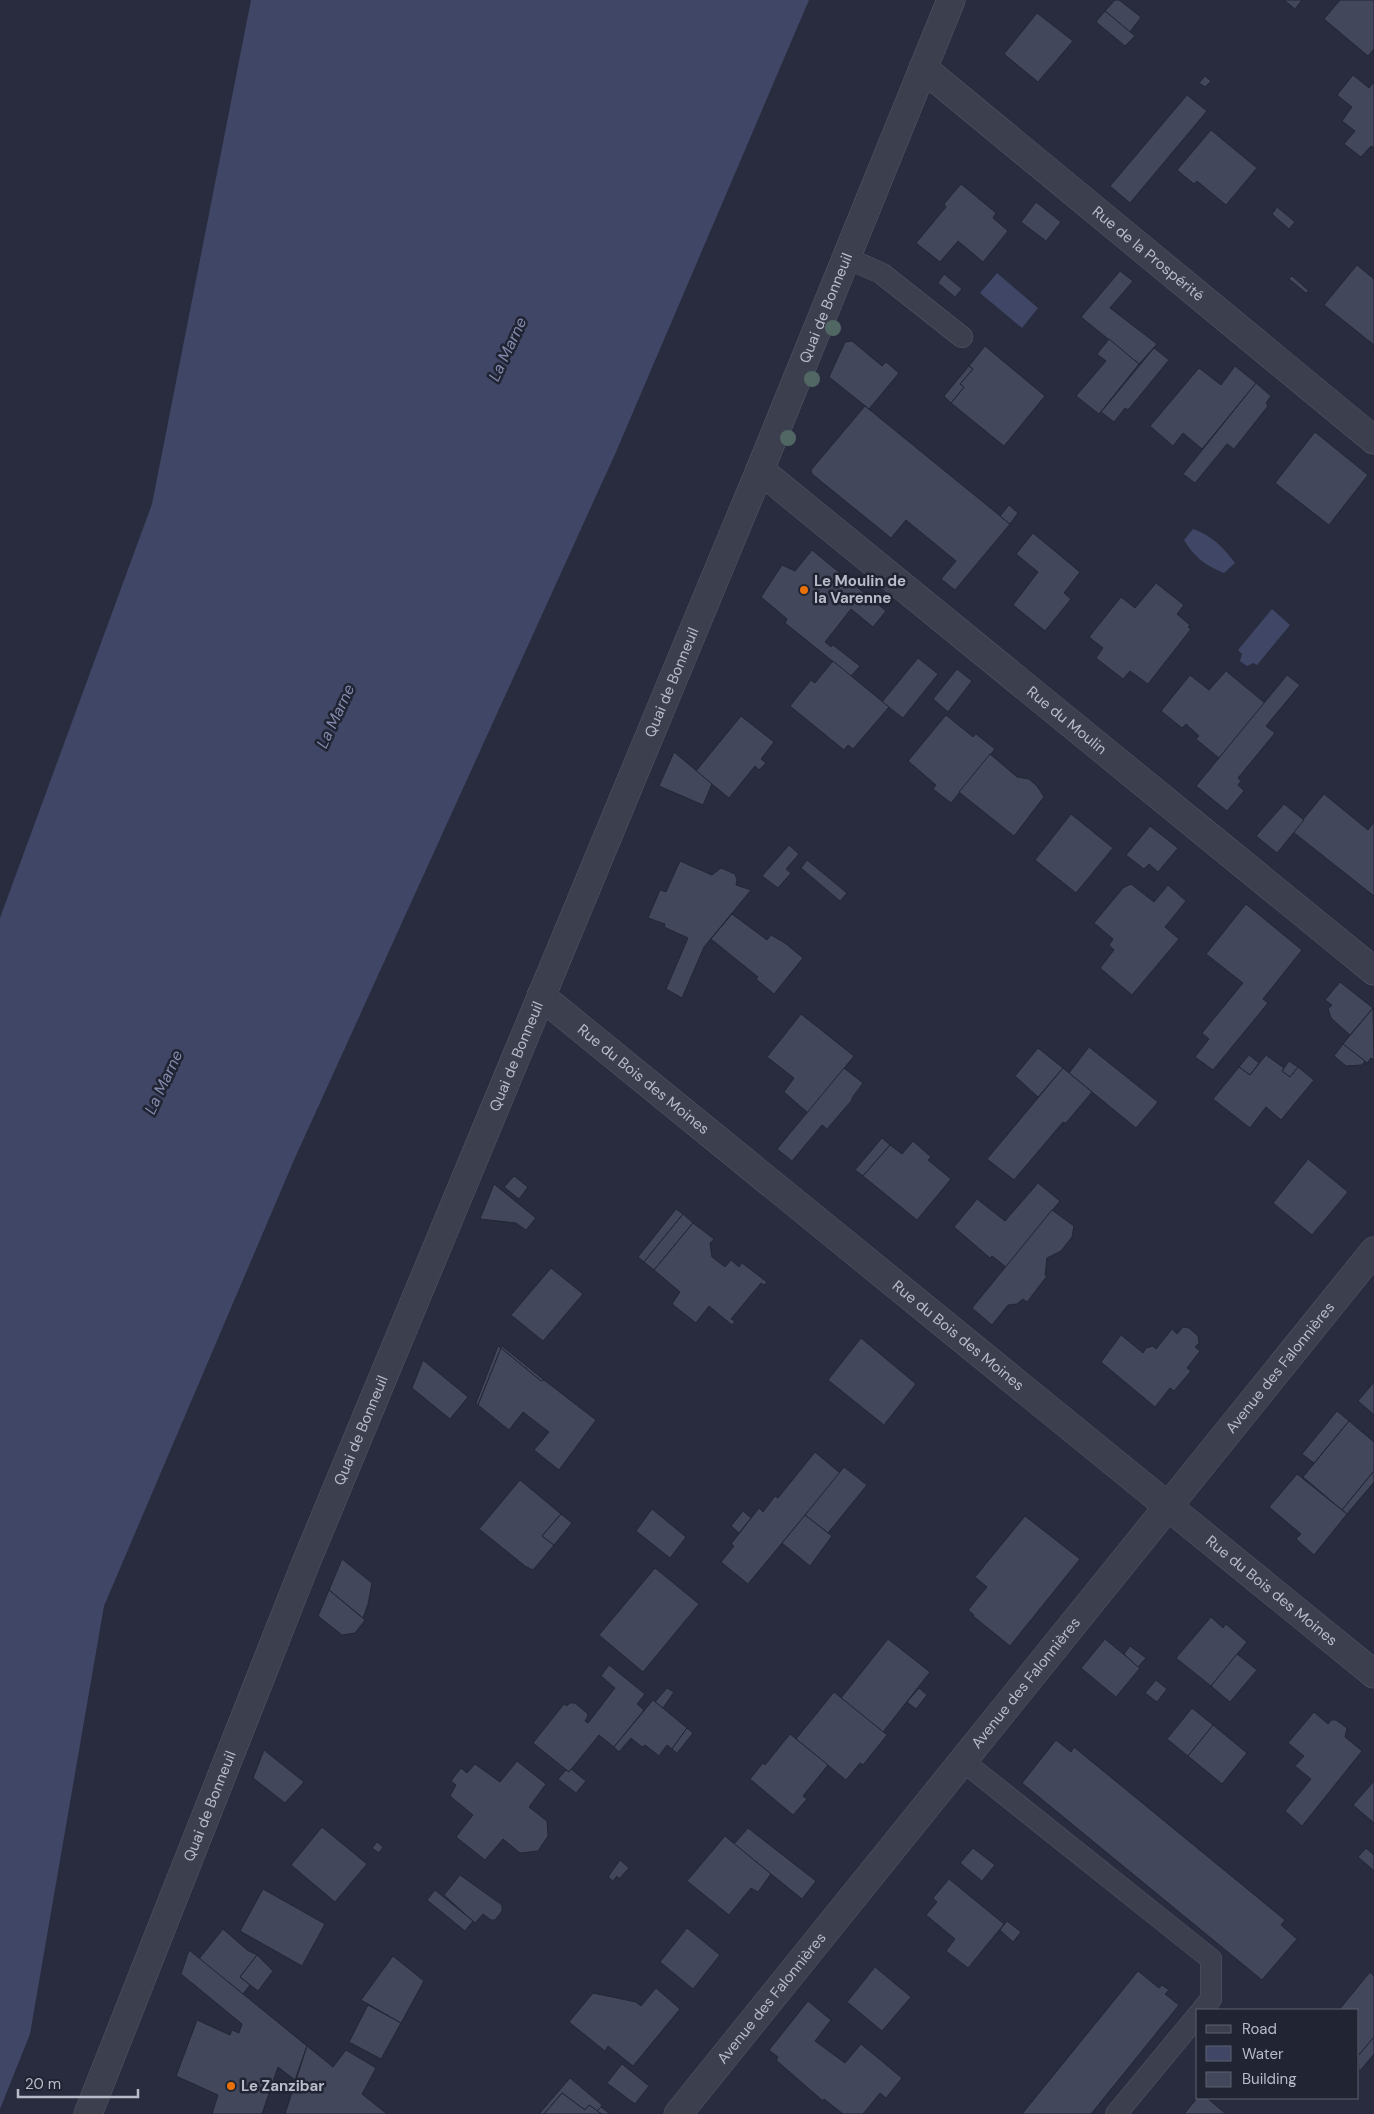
<svg xmlns="http://www.w3.org/2000/svg" width="1374" height="2114" viewBox="0 0 1374 2114" font-family="'DM Sans',sans-serif">
<rect width="100%" height="100%" fill="#282c3e"/>
<g fill="#404665">
<path d="M251 0H809L616 452 294 1160 104 1606 30 2034 0 2109V918L152 504Z"/>
<path d="M997 273 1038 308 1022 328 980 293Z"/>
<path d="M1193 529C1211 535 1223 547 1235 563L1224 573C1206 566 1194 557 1184 540Z"/>
<path d="M1272 609 1290 625 1257 665 1253 663 1247 666 1240 661 1242 654 1238 650Z"/>
</g>
<g fill="#43475b" stroke="#232635">
<path d="M1115 0H1119L1141 17 1130 32 1105 11Z"/>
<path d="M1284 0H1302L1295 9Z"/>
<path d="M1340 0H1374V49L1368 56 1324 19Z"/>
<path d="M1105 11 1135 36 1125 46 1096 22Z"/>
<path d="M1037 13 1073 41 1038 82 1004 54Z"/>
<path d="M1353 75 1369 88 1373 83 1374 84V148L1371 146 1361 157 1344 144 1355 131 1342 121 1352 107 1337 95Z"/>
<path d="M1205 76 1211 81 1205 87 1199 83Z"/>
<path d="M1187 95 1207 111 1130 203 1110 186Z"/>
<path d="M1211 130 1257 168 1226 205 1197 181 1194 184 1177 170Z"/>
<path d="M961 184 996 213 993 218 1008 231 983 262 958 241 940 262 916 243 946 207 944 204Z"/>
<path d="M1036 202 1061 222 1046 241 1021 222Z"/>
<path d="M1277 207 1295 222 1289 229 1272 214Z"/>
<path d="M1357 265 1374 279V345L1324 305Z"/>
<path d="M1120 271 1133 281 1110 308 1157 344 1139 364 1081 317Z"/>
<path d="M944 274 962 289 955 297 938 283Z"/>
<path d="M1292 276 1309 291 1306 293 1289 279Z"/>
<path d="M1109 339 1139 364 1099 414 1076 396 1106 361 1097 354Z"/>
<path d="M852 341 882 366 886 362 899 373 869 409 829 377 845 342Z"/>
<path d="M985 346 1045 396 1004 446 951 403 964 387 960 384 973 369 969 366Z"/>
<path d="M1154 348 1169 360 1128 410 1125 408 1114 422 1101 412Z"/>
<path d="M969 366 973 369 960 384 964 387 951 403 944 396Z"/>
<path d="M1235 366 1256 383 1202 449 1183 433 1173 446 1150 426 1199 368 1221 385Z"/>
<path d="M1256 383 1271 396 1266 403 1268 406 1234 449 1227 444 1195 483 1183 474Z"/>
<path d="M865 406 1010 524 955 590 941 579 956 561 906 520 891 538 812 474 811 470Z"/>
<path d="M1315 432 1368 475 1329 525 1275 483Z"/>
<path d="M1009 505 1018 513 1010 524 1000 516Z"/>
<path d="M1033 533 1080 572 1064 593 1071 599 1045 631 1013 605 1038 572 1016 554Z"/>
<path d="M812 550 886 611 873 627 851 609 825 642 831 647 833 645 860 666 851 676 785 623 787 619 761 597 782 565 795 571Z"/>
<path d="M1156 583 1184 605 1177 614 1190 625 1188 627 1191 629 1148 684 1130 671 1123 679 1096 658 1103 648 1089 637 1121 597 1135 608Z"/>
<path d="M918 658 938 674 903 718 882 702Z"/>
<path d="M833 661 889 707 853 749 848 745 844 750 790 706 811 680 815 683Z"/>
<path d="M957 669 972 681 948 712 933 699Z"/>
<path d="M1226 671 1265 703 1219 758 1196 739 1199 736 1186 724 1182 728 1161 711 1190 675 1209 690Z"/>
<path d="M1287 675 1300 685 1266 726 1275 733 1238 778 1241 781 1238 785 1244 791 1227 811 1196 786Z"/>
<path d="M946 715 973 737 976 734 995 749 951 803 933 789 936 785 908 761Z"/>
<path d="M741 716 774 742 761 759 766 763 759 770 755 766 729 798 696 771Z"/>
<path d="M674 752 712 784 703 805 659 786Z"/>
<path d="M990 754 1017 777 1029 779 1037 786 1044 797 1014 836 959 792Z"/>
<path d="M1324 794 1368 830 1374 822V896L1293 832Z"/>
<path d="M1284 804 1304 820 1277 853 1256 836Z"/>
<path d="M1071 814 1113 848 1076 893 1035 860Z"/>
<path d="M1150 826 1178 848 1158 872 1149 864 1144 869 1126 855Z"/>
<path d="M789 845 799 854 786 869 791 873 778 888 762 876Z"/>
<path d="M807 860 847 893 840 901 801 868Z"/>
<path d="M680 861 712 875 721 868 735 874 737 880 736 885 751 890 704 947 682 998 666 989 688 938 664 927 665 924 648 918 660 890 666 892Z"/>
<path d="M1131 884 1154 902 1168 885 1186 901 1165 927 1179 939 1132 995 1100 968 1114 950 1109 945 1113 939 1094 923 1123 888Z"/>
<path d="M1246 904 1302 950 1263 999 1268 1003 1213 1070 1195 1057 1209 1039 1202 1033 1243 983 1206 954Z"/>
<path d="M732 914 767 940 771 935 785 943 803 958 774 994 756 979 758 977 711 939Z"/>
<path d="M1340 982 1373 1008 1350 1035 1331 1018 1328 1009 1332 1005 1325 1000Z"/>
<path d="M1373 1008 1374 1060 1371 1058 1367 1063 1343 1044Z"/>
<path d="M801 1014 854 1056 808 1113 784 1092 794 1078 767 1057Z"/>
<path d="M1343 1044 1365 1061 1362 1065 1346 1066 1334 1056Z"/>
<path d="M1089 1047 1158 1102 1136 1128 1069 1073Z"/>
<path d="M1038 1048 1063 1068 1038 1097 1015 1076Z"/>
<path d="M1249 1055 1259 1063 1250 1075 1239 1067Z"/>
<path d="M1266 1055 1284 1068 1282 1071 1290 1077 1298 1067 1314 1080 1281 1120 1266 1107 1250 1128 1213 1099 1239 1067 1250 1075Z"/>
<path d="M1289 1061 1298 1067 1290 1077 1282 1071Z"/>
<path d="M844 1068 863 1083 852 1098V1100L827 1129 822 1125 792 1161 777 1149Z"/>
<path d="M1063 1068 1092 1092 1066 1123 1063 1122 1014 1180 987 1159Z"/>
<path d="M882 1138 890 1145 863 1176 855 1170Z"/>
<path d="M913 1141 931 1157 928 1160 951 1179 917 1220 863 1176 890 1145 902 1154Z"/>
<path d="M1308 1159 1348 1192 1312 1235 1273 1203Z"/>
<path d="M514 1176 528 1187 519 1199 504 1187Z"/>
<path d="M1038 1183 1060 1201 1006 1267 992 1256 990 1258 954 1227 977 1199 1005 1221Z"/>
<path d="M494 1184 536 1218 526 1230 516 1223 480 1219Z"/>
<path d="M676 1209 683 1214 644 1262 638 1257Z"/>
<path d="M1052 1210 1074 1226 1072 1237 1061 1251 1047 1258 1045 1275 1047 1276 1027 1302 1023 1299 1017 1304 1008 1305 992 1325 972 1308Z"/>
<path d="M683 1214 693 1223 654 1270 644 1262Z"/>
<path d="M693 1223 714 1239 710 1243 712 1257 725 1267 731 1260 739 1267 742 1263 767 1282 764 1285 761 1283 731 1319 735 1321 732 1325 709 1306 696 1323 672 1304 680 1292 654 1270Z"/>
<path d="M551 1268 583 1294 543 1341 511 1315Z"/>
<path d="M1183 1327 1189 1328 1198 1336 1199 1343 1195 1347 1200 1351 1187 1368 1191 1371 1174 1391 1170 1388 1155 1407 1101 1362 1121 1335 1143 1353 1146 1348 1153 1346 1156 1349 1172 1329 1177 1334Z"/>
<path d="M861 1338 916 1384 884 1425 828 1380Z"/>
<path d="M498 1346 501 1348 478 1405 476 1403Z"/>
<path d="M502 1346 544 1380 541 1381 501 1348Z"/>
<path d="M501 1348 541 1381 544 1380 596 1420 559 1470 534 1450 549 1432 523 1412 509 1430 478 1405Z"/>
<path d="M423 1360 468 1397 450 1419 412 1388Z"/>
<path d="M1374 1382V1415L1358 1401Z"/>
<path d="M1337 1411 1349 1421 1314 1463 1302 1454Z"/>
<path d="M1349 1421 1374 1442V1471L1342 1510 1303 1477Z"/>
<path d="M815 1452 840 1473 748 1584 721 1562 734 1546 731 1544 759 1508 763 1512 775 1496 778 1498Z"/>
<path d="M844 1467 867 1485 828 1533 805 1515Z"/>
<path d="M1374 1471V1482L1347 1514 1342 1510Z"/>
<path d="M1297 1474 1347 1514 1314 1555 1296 1539 1301 1534 1269 1507Z"/>
<path d="M520 1480 561 1514 542 1536 554 1545 533 1570 525 1566 479 1529Z"/>
<path d="M652 1509 686 1537 670 1558 636 1531Z"/>
<path d="M743 1511 751 1518 739 1533 731 1526Z"/>
<path d="M561 1514 572 1523 554 1545 542 1536Z"/>
<path d="M805 1515 832 1536 810 1566 782 1543Z"/>
<path d="M1025 1516 1080 1559 1010 1646 973 1616 974 1615 968 1610 987 1587 975 1577Z"/>
<path d="M342 1559 372 1583 368 1604 363 1618 329 1590Z"/>
<path d="M655 1568 699 1604 643 1672 599 1635Z"/>
<path d="M329 1590 365 1620 355 1633 342 1635 318 1616Z"/>
<path d="M1211 1617 1223 1628 1226 1624 1247 1642 1211 1686 1176 1658Z"/>
<path d="M888 1639 930 1672 883 1732 841 1698Z"/>
<path d="M1105 1639 1140 1668 1116 1697 1081 1668Z"/>
<path d="M1130 1646 1146 1658 1138 1667 1124 1654Z"/>
<path d="M1237 1654 1257 1670 1230 1702 1211 1686Z"/>
<path d="M609 1665 645 1694 637 1704 644 1710 614 1747 599 1735 569 1772 533 1743 564 1704 567 1706 570 1703H575L587 1713 588 1716 585 1721 588 1723 615 1688 601 1676Z"/>
<path d="M1156 1680 1167 1689 1157 1702 1145 1693Z"/>
<path d="M667 1688 674 1692 663 1708 655 1702Z"/>
<path d="M919 1688 927 1695 916 1709 907 1702Z"/>
<path d="M834 1692 887 1735 863 1765 860 1763 846 1780 796 1739Z"/>
<path d="M653 1700 687 1728 672 1749 667 1745 659 1756 645 1745 642 1747 631 1738 619 1752 614 1747Z"/>
<path d="M1192 1708 1213 1725 1188 1756 1167 1739Z"/>
<path d="M1314 1712 1328 1724 1331 1720H1336L1347 1728 1345 1737 1362 1751 1302 1826 1285 1811 1311 1779 1295 1766 1304 1756 1288 1743Z"/>
<path d="M1213 1725 1247 1753 1222 1784 1188 1756Z"/>
<path d="M687 1728 693 1733 677 1753 672 1749Z"/>
<path d="M790 1734 828 1765 803 1796 807 1799 793 1815 750 1779 763 1763 765 1765Z"/>
<path d="M1056 1740 1071 1752 1074 1747 1285 1920 1281 1925 1297 1939 1262 1980 1022 1783Z"/>
<path d="M264 1750 304 1782 285 1803 253 1778Z"/>
<path d="M517 1761 546 1784 529 1807 547 1821 548 1836 538 1851 520 1853 503 1839 485 1860 456 1837 473 1815 450 1796 456 1785 451 1781 461 1768 467 1773 475 1764 500 1782Z"/>
<path d="M571 1769 586 1781 576 1793 558 1779 566 1770 569 1772Z"/>
<path d="M1374 1781V1823L1353 1805Z"/>
<path d="M322 1827 367 1864 335 1902 291 1865Z"/>
<path d="M748 1828 816 1881 802 1899 734 1844Z"/>
<path d="M725 1836 771 1874 758 1892 751 1888 729 1915 687 1881Z"/>
<path d="M377 1842 383 1847 379 1853 372 1848Z"/>
<path d="M973 1848 995 1865 982 1881 960 1863Z"/>
<path d="M1366 1848 1374 1855V1871L1358 1857Z"/>
<path d="M620 1860 629 1868 619 1879 617 1876 613 1881 608 1877Z"/>
<path d="M460 1875 502 1905V1911L495 1920H491L483 1914 475 1923 444 1895Z"/>
<path d="M949 1879 1004 1924 968 1968 946 1951 955 1939 926 1915 937 1902 933 1898Z"/>
<path d="M263 1889 325 1924 302 1966 240 1931Z"/>
<path d="M435 1890 473 1921 465 1931 427 1900Z"/>
<path d="M1007 1921 1021 1932 1013 1942 1000 1930Z"/>
<path d="M687 1928 720 1955 693 1989 660 1962Z"/>
<path d="M223 1929 247 1950 257 1955 240 1977 250 1985 243 1994 199 1959Z"/>
<path d="M189 1950 307 2046 295 2080 278 2067 262 2114H212L218 2095 176 2076 197 2020 230 2035 232 2030 239 2033 242 2024 181 1974Z"/>
<path d="M257 1955 273 1971 258 1991 240 1977Z"/>
<path d="M393 1956 424 1981 401 2023 361 2000Z"/>
<path d="M875 1967 911 1997 882 2031 847 2002Z"/>
<path d="M1138 1971 1159 1988 1162 1985 1169 1990 1165 1994 1179 2005 1091 2114H1022Z"/>
<path d="M1370 1972 1374 1976V2037L1358 2056V2010H1339Z"/>
<path d="M656 1988 680 2009 633 2066 608 2046 605 2051 569 2022 593 1993 636 2002 641 2006Z"/>
<path d="M808 2001 831 2020 815 2041 845 2063 861 2044 902 2078 886 2098 880 2093 863 2114H843L824 2099 823 2101 776 2060 778 2057 769 2050Z"/>
<path d="M368 2005 401 2023 381 2059 349 2042Z"/>
<path d="M1374 2037V2054L1359 2072 1358 2056Z"/>
<path d="M307 2046 333 2067 346 2050 376 2068 362 2094 387 2114H285Z"/>
<path d="M622 2064 649 2086 635 2104 607 2083Z"/>
<path d="M570 2078 602 2105 601 2107 597 2111 589 2105 585 2110 562 2093 544 2114H539Z"/>
<path d="M562 2093 585 2110 589 2105 602 2114H544Z"/>
<path d="M1198 2097 1207 2098 1226 2114H1184Z"/>
<path d="M601 2107 610 2114H602L597 2111Z"/>
</g>
<g fill="none" stroke-linecap="round" stroke-linejoin="round">
<g stroke="#545766" stroke-width="22">
<g id="lane">
<path d="M846 258 881 273 962 337"/>
<path d="M963 1761 1211 1959V1999L1202 2010"/>
<path d="M1116 2114 1198 2015"/>
</g>
</g>
<g stroke="#545766" stroke-width="29">
<g id="street">
<path id="s1" d="M923 68 1374 440"/>
<path id="s2" d="M760 470 1374 971"/>
<path id="s3" d="M541 996 1374 1674"/>
<path id="s4" d="M88 2114 305 1565 760 470 951 0"/>
<path id="s5" d="M678 2114 1374 1251"/>
</g>
</g>
<use href="#lane" stroke="#3c3f4e" stroke-width="21"/>
<use href="#street" stroke="#3c3f4e" stroke-width="28"/>
</g>
<g fill="#516764">
<circle cx="833" cy="328" r="8"/>
<circle cx="812" cy="379" r="8"/>
<circle cx="788" cy="438" r="8"/>
</g>
<g fill="#e8710a" stroke="#212433" stroke-width="2">
<circle cx="804" cy="590" r="5"/>
<circle cx="231" cy="2086" r="5"/>
</g>
<g text-anchor="middle" stroke-width="5" stroke-linejoin="round" paint-order="stroke">
<g font-size="15" fill="#b9bbc9" stroke="#212433">
<text dy="5" stroke="none"><textPath href="#s1" startOffset="292">Rue de la Prospérité</textPath></text>
<text dy="5" stroke="none"><textPath href="#s4" startOffset="1951">Quai de Bonneuil</textPath></text>
<text dy="5" stroke="none"><textPath href="#s4" startOffset="1546">Quai de Bonneuil</textPath></text>
<text dy="5" stroke="none"><textPath href="#s2" startOffset="396">Rue du Moulin</textPath></text>
<text dy="5" stroke="none"><textPath href="#s4" startOffset="1141">Quai de Bonneuil</textPath></text>
<text dy="5" stroke="none"><textPath href="#s3" startOffset="132">Rue du Bois des Moines</textPath></text>
<text dy="5" stroke="none"><textPath href="#s3" startOffset="538">Rue du Bois des Moines</textPath></text>
<text dy="5" stroke="none"><textPath href="#s5" startOffset="959">Avenue des Falonnières</textPath></text>
<text dy="5" stroke="none"><textPath href="#s4" startOffset="736">Quai de Bonneuil</textPath></text>
<text dy="5" stroke="none"><textPath href="#s3" startOffset="942">Rue du Bois des Moines</textPath></text>
<text dy="5" stroke="none"><textPath href="#s5" startOffset="554">Avenue des Falonnières</textPath></text>
<text dy="5" stroke="none"><textPath href="#s4" startOffset="331">Quai de Bonneuil</textPath></text>
<text dy="5" stroke="none"><textPath href="#s5" startOffset="149">Avenue des Falonnières</textPath></text>
</g>
<g font-size="15" font-weight="bold" fill="#b9bbc9" stroke="#212433" text-anchor="start">
<text x="814" y="586">Le Moulin de<tspan x="814" dy="17">la Varenne</tspan></text>
<text x="241" y="2091">Le Zanzibar</text>
</g>
<g font-size="16" font-style="italic" fill="#838bad" stroke="#212433">
<text transform="translate(507 349) rotate(-65)" y="6">La Marne</text>
<text transform="translate(335 716) rotate(-65)" y="6">La Marne</text>
<text transform="translate(163 1082) rotate(-65)" y="6">La Marne</text>
</g>
</g>
<rect x="1196" y="2009" width="162" height="90" fill="#212433" stroke="#5e606f"/>
<rect x="1206" y="2025" width="25" height="8" fill="#3c3f4e" stroke="#5e606f"/>
<text x="1242" y="2034" font-size="15" fill="#b9bbc9">Road</text>
<rect x="1206" y="2046" width="25" height="15" fill="#404665" stroke="#5e606f"/>
<text x="1242" y="2059" font-size="15" fill="#b9bbc9">Water</text>
<rect x="1206" y="2072" width="25" height="15" fill="#43475b" stroke="#5e606f"/>
<text x="1242" y="2084" font-size="15" fill="#b9bbc9">Building</text>
<path d="M18 2089v8h120v-8" fill="none" stroke="#b9bbc9" stroke-width="2.5"/>
<text x="25" y="2089" font-size="15" fill="#b9bbc9" stroke="#212433" stroke-width="4" paint-order="stroke">20 m</text>
</svg>
